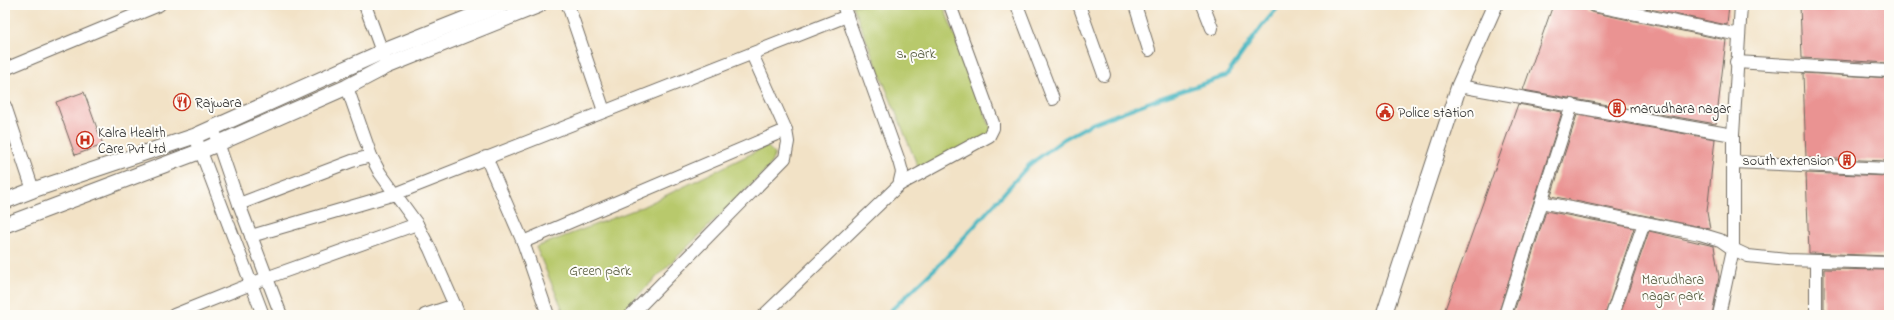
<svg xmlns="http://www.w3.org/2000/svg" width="1894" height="320" viewBox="0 0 1894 320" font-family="'Indie Flower',sans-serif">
<rect width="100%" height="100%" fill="#fdfcf7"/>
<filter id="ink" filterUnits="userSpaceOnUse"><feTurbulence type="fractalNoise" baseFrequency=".025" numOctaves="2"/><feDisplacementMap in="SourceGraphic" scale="8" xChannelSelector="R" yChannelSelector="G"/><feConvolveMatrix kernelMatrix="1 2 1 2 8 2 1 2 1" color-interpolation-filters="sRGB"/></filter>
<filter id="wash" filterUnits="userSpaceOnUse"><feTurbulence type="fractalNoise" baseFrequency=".012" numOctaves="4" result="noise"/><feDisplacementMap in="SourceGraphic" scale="16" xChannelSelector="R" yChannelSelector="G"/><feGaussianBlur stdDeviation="0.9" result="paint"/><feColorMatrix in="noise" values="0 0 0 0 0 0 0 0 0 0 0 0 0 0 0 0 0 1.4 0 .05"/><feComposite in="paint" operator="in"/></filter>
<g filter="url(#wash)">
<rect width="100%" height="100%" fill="#f2e2c6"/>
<g fill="#b8c96c" stroke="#727a4c">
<path d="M852 5H943L995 139 920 172Z"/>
<path d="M767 146 775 154 769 167 618 315H565L536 247 642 207Z"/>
</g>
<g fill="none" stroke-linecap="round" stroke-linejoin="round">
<path stroke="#49b7c2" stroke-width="4" d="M886 315 942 262 1029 165 1064 139 1091 124 1155 100 1226 76 1262 26 1280 5"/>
</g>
<g id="blocks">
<g fill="#ea9392">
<path d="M1553 5H1586L1588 10 1591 12 1726 40 1716 124 1523 90Z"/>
<path d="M1630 5H1729L1727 25Z"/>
<path d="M1800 5H1889V63L1802 58Z"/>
<path d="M1803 73 1889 78V161L1806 158Z"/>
<path d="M84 92 103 145 75 155 56 102Z"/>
<path d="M1518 104 1562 112 1498 315H1443Z"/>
<path d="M1577 115 1715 139 1707 212 1710 229 1551 196Z"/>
<path d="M1806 173 1889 176V256L1809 253Z"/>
<path d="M1546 211 1634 228 1605 315H1513Z"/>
<path d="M1649 231 1714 246 1719 277 1712 315H1620Z"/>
<path d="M1824 269 1889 270V315H1824Z"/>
</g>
</g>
</g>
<g filter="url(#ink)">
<use href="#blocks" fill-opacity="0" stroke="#716b61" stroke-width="1"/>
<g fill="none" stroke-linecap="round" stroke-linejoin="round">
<g stroke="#716b61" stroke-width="14">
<g id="minor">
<path d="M365 5 385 60"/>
<path d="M568 5 604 111"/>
<path d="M1017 5 1053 99"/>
<path d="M1079 5 1104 75"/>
<path d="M1135 5 1149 50"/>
<path d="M1203 5 1212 28"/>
<path d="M1593 5 1739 35"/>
<path d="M1736 62 1889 71"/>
<path d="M5 69 159 5"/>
<path d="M1459 86 1733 135"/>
<path d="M347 87 371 156 380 173 417 224 430 249 459 315"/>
<path d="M5 106 33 190"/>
<path d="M213 128 239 204 281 315"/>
<path d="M195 136 263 315"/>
<path d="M486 157 523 242 548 315"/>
<path d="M1733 162 1889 169"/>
<path d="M899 185 989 136 993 128V123L950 5"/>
<path d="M1541 202 1700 234 1720 240 1733 249 1748 256 1787 260 1889 263"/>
<path d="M239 204 352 161 371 156"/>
<path d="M251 236 395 194 847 16"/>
<path d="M523 242 786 130"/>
<path d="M1816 261V315"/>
<path d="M174 315 266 278 417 224"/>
<path d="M425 315 455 305"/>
<path d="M631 315 785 158 788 142 786 130 752 54"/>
<path d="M764 315 899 185 902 172 899 161 843 5"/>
<path d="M1505 315 1572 105"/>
<path d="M1612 315 1644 223"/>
<path d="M1719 315 1733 249V135L1741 5"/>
</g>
</g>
<g stroke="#716b61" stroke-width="17">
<g id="tertiary">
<path d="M5 201 33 190 195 136 382 52 500 5"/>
<path d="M5 225 201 151 347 87 387 66 539 5"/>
<path d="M1384 315 1459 86 1495 5"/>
</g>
</g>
<use href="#minor" stroke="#fff" stroke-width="12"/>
<use href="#tertiary" stroke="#fff" stroke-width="15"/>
</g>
</g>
<defs>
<g id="restaurant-ring" transform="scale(0.9)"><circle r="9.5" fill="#fdfcf7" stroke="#c8321e" stroke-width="1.5"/><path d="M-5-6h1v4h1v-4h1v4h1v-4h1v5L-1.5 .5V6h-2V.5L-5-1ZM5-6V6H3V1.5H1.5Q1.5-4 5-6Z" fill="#c8321e"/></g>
<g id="building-ring" transform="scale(0.9)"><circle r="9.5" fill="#fdfcf7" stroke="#c8321e" stroke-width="1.5"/><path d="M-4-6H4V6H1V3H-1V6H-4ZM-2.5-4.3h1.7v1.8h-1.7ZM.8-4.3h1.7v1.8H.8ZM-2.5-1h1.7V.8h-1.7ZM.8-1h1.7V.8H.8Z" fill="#c8321e"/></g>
<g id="civic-ring" transform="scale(0.9)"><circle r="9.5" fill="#fdfcf7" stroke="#c8321e" stroke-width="1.5"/><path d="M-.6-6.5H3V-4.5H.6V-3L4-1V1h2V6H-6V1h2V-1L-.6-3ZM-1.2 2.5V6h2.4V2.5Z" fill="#c8321e"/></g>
<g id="hospital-ring" transform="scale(0.9)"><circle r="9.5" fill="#fdfcf7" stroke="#c8321e" stroke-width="1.5"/><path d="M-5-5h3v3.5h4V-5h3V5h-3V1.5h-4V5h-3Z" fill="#c8321e"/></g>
</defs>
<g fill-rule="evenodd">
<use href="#restaurant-ring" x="182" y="102"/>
<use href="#building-ring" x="1617" y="108"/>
<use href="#civic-ring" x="1385" y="112"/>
<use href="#hospital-ring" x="85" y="140"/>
<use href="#building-ring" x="1847" y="160"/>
</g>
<g text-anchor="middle" stroke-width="4" stroke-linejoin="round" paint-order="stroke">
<g font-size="14" fill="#555a3e" stroke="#fdfcf7">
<text x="916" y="58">s. park</text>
<text x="600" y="275">Green park</text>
<text x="1673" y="284">Marudhara<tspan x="1673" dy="16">nagar park</tspan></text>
</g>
<g font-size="14" fill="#2b2b2b" stroke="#fdfcf7" text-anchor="start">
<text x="195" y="107">Rajwara</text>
<text x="1630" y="113">marudhara nagar</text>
<text x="1398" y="117">Police station</text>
<text x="98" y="137">Kalra Health<tspan x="98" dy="16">Care Pvt Ltd</tspan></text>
<text x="1834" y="165" text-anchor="end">south extension</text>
</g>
</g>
<rect width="1894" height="320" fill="none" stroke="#fdfcf7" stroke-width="20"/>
</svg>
